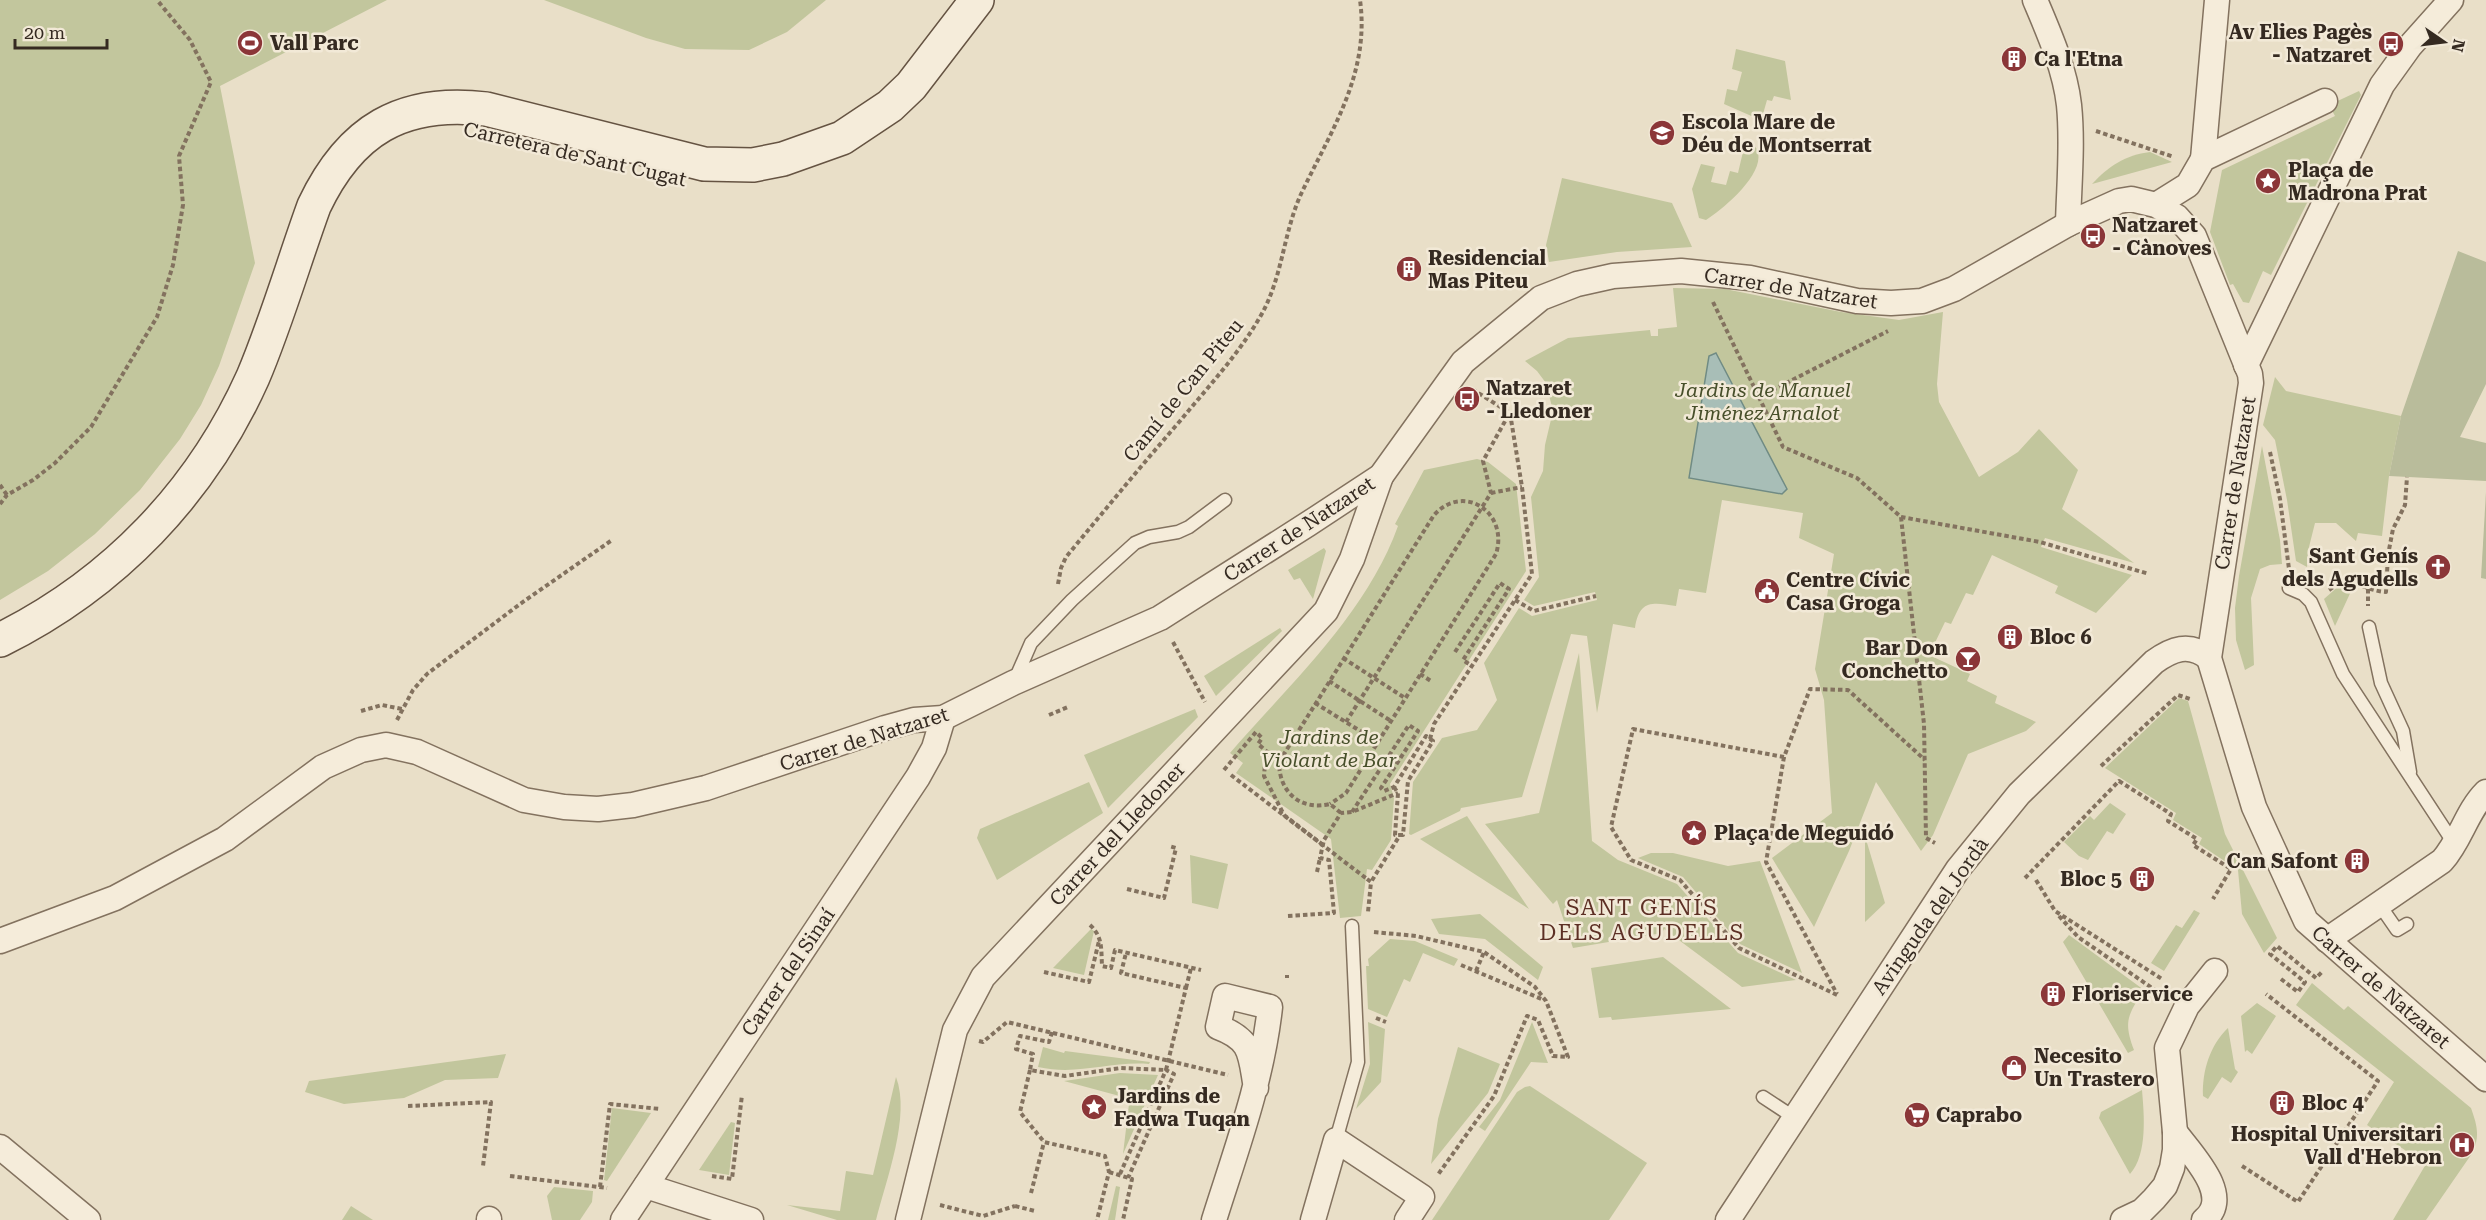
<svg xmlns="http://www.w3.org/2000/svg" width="2486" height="1220" viewBox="0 0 2486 1220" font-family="'Roboto Serif',serif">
<rect width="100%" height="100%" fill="#e9dfc8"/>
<g fill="#c2c69d">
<path d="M0 0H387L220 86 255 263 219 366 201 405 180 439 140 490 95 534 48 571 0 600Z"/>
<path d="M544 0H826L787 32 749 50 685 49 646 38Z"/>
<path d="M1736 49 1785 61 1791 100 1774 96 1772 101 1767 100 1763 114 1773 117 1772 125 1724 104 1727 89 1737 91 1742 72 1732 69Z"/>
<path d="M2359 91 2361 95 2271 275 2263 271 2249 303 2243 302 2233 284 2230 285 2210 232 2222 170 2335 116 2329 105Z"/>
<path d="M1746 139C1784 159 1725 208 1706 220L1699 218 1692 189 1701 164 1715 167 1711 182 1726 185 1730 171 1738 173Z"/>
<path d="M2150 152 2172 162 2092 184C2109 166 2125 155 2150 152Z"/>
<path d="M1562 178 1672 203 1692 247 1617 252 1549 262 1546 245Z"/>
<path d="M1673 288 1725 289 1841 312 1899 320 1943 312 1937 384 1939 402 1979 477 2018 452 2039 429 2078 470 2062 509 2134 563 2045 538 2041 547 2132 575 2096 613 2055 593 2058 586 1992 555 1973 595 1966 593 1951 624 1945 622 1929 655 1970 674 1967 681 1997 696 1995 703 2036 722 2026 731 1968 754 1933 835 1921 851 1876 782 1849 851 1814 927 1772 858 1832 813 1824 700 1815 669 1834 554 1799 538 1803 513 1722 500 1706 593 1679 589 1676 606C1652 602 1639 600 1635 628L1613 624 1597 713 1587 636 1571 634 1522 797 1461 808 1460 811 1411 835 1409 834 1413 782 1442 738 1477 730 1497 700 1484 663 1519 608 1532 616 1597 600 1595 592 1534 606 1524 600 1539 577 1531 497 1543 471 1545 445 1553 411 1546 383 1537 371 1525 361 1568 338 1650 330 1651 336H1658V329L1677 327Z"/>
<path d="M2275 377 2286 391 2401 416 2389 476 2382 536 2358 533 2356 541 2336 523H2315L2308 551 2307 567 2296 561 2287 500 2275 440 2263 425Z"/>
<path d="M2262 446 2280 540 2282 564 2270 565 2260 569 2251 598 2254 665 2245 670 2236 640 2235 608 2239 576Z"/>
<path d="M1477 459 1488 462 1516 484 1526 571 1390 784 1394 798 1391 840 1372 870 1367 869 1361 916 1340 918 1331 839 1236 773 1243 763 1230 753C1290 684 1367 613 1398 526L1395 524 1424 470Z"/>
<path d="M1324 548 1326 551 1313 599 1300 578 1294 580 1288 570Z"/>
<path d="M2341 584 2353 587 2335 626 2324 599Z"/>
<path d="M1280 628 1282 631 1216 696 1204 676Z"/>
<path d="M1579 653 1592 841 1618 860 1677 884 1738 953 1796 980 1742 987 1664 929 1662 933 1573 948 1557 900 1553 904 1485 824 1539 813Z"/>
<path d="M2179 698 2188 701 2225 834 2277 938 2264 953 2242 914 2238 870 2199 844 2202 838 2173 820 2176 813 2105 768Z"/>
<path d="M1195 709 1198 717 1108 808 1084 755Z"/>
<path d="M1089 782 1103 813 997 880 977 838 980 829Z"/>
<path d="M2110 803 2126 814 2113 834 2107 831 2088 860 2079 856 2064 842 2090 816 2094 820Z"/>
<path d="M1467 816 1529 909 1420 839Z"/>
<path d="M1865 836 1885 903 1865 922Z"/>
<path d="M1651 853H1673L1728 866 1760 861 1802 973 1740 944 1683 877 1638 858Z"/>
<path d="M1190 855 1228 864 1218 909 1192 903Z"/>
<path d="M2194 910 2200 913 2164 971 2151 963 2176 925 2182 928Z"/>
<path d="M1480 914 1543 967 1538 980 1485 939 1439 934 1431 919Z"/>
<path d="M1091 929 1094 931 1084 975 1053 968Z"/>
<path d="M2069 935 2144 990C2128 1015 2123 1021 2134 1050L2128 1053 2063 942Z"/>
<path d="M1390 939 1415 941 1458 959 1454 966 1423 953 1410 982 1404 979 1387 1017 1368 1009 1366 966H1369L1368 959Z"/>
<path d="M1663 957 1731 1009 1612 1020 1611 1017 1599 1018 1591 968Z"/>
<path d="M2312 983 2344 1010 2348 1006 2471 1108C2477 1125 2480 1135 2473 1152L2426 1220H2393L2426 1164 2367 1125 2394 1082 2296 1005Z"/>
<path d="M2257 1003 2276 1016 2252 1054 2247 1050 2245 1052 2241 1016Z"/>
<path d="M1368 1022 1385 1029 1381 1082 1356 1109 1370 1064Z"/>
<path d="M1532 1022 1548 1063 1531 1062 1485 1131 1479 1127 1500 1100Z"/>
<path d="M2228 1028 2235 1069 2238 1072 2231 1083 2222 1077 2208 1099 2203 1096C2202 1071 2210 1045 2228 1028Z"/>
<path d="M1043 1047 1064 1053 1065 1051 1150 1062 1149 1064C1109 1061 1078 1076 1038 1067Z"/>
<path d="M1458 1047 1500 1064 1488 1093 1431 1164 1438 1119Z"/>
<path d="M506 1054 498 1078 445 1080 404 1098 344 1104 305 1092 309 1081Z"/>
<path d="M1120 1073 1158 1075 1123 1154 1129 1104 1127 1098 1064 1081Z"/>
<path d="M896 1077C911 1116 886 1180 876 1220H837L787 1205 840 1211 846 1171 873 1175Z"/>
<path d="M1530 1086 1647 1163 1609 1220H1432L1517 1092 1525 1087Z"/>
<path d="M2142 1090C2144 1114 2148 1154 2130 1174L2099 1118 2101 1112Z"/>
<path d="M612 1108 651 1113 607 1181 604 1180Z"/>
<path d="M731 1122 735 1123 729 1175 699 1170Z"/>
<path d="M1116 1186 1120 1187 1115 1220H1108Z"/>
<path d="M554 1187 593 1191 592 1202 580 1220H552L547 1196Z"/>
<path d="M351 1206 373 1220H342Z"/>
</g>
<g fill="#b9bc9b">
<path d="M2458 251 2486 262V384L2460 437 2486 443V481L2389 476 2401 416Z"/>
<path d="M2486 492V579L2481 578Z"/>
</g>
<path fill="#a8beb7" stroke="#708b84" stroke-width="1.5" d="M1716 353 1787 489 1782 494 1689 478 1709 356Z"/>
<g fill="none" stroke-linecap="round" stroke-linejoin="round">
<g stroke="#83725f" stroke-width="15">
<g id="lane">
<path d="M2289 588 2303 594 2311 602 2343 674 2455 845"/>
<path d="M2369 627 2381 683 2403 731 2410 772"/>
<path d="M1014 682 1031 643 1072 600 1135 543 1149 537 1178 532 1189 527 1225 500"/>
<path d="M2379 904 2397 930 2407 924"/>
<path d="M1763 1097 1795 1118"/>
<path d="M1336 1140 1358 1062 1352 926"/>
</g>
</g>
<g stroke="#83725f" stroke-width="27">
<g id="street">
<path d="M2035 0C2049 33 2065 69 2069 105 2073 144 2069 185 2068 224"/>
<path d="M2203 159 2217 0"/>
<path d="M2156 205 2188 185 2203 159 2325 101"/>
<path d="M2246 365 2382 85 2410 46 2451 0"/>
<path d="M2327 940 2442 861C2461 840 2466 812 2486 792"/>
<path d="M0 941 115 898 225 839 323 767 361 750 386 745 417 752 524 800 564 807 598 809 633 805 706 788 885 728 914 720 943 718 1013 683 1160 618 1308 524 1381 476 1463 362 1541 298 1577 284 1613 276 1681 271 1750 278 1857 301 1891 303 1922 301 1954 289 2068 224 2119 201 2131 199 2156 205 2177 217 2194 236 2250 374 2251 383 2209 658 2254 807 2306 921 2486 1079"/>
<path d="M2175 1132C2191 1154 2234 1196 2204 1220"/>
<path d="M0 1147 88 1220"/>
<path d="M646 1186 751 1220"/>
<path d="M489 1219V1220"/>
<path d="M623 1220 918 777 934 748 943 718"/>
<path d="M908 1220 955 1030 983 977 1326 611 1352 559 1381 476"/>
<path d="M1214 1220C1236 1150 1262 1081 1270 1007L1225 996 1218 1027C1253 1040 1250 1055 1256 1088"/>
<path d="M1313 1220 1336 1140 1422 1197 1407 1220"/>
<path d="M1728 1220 1958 869 2019 794 2154 662C2172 649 2189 642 2209 658"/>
<path d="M2123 1220 2142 1211 2154 1199 2165 1186 2172 1168 2175 1150V1132L2167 1048 2187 1006 2215 971"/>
</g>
</g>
<g stroke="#655342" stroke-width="36">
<path id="secondary" d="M0 640C113 584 201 493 253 377 276 323 294 261 314 206 350 130 402 99 486 109L704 164 753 165 783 159 842 138 890 106 911 86 977 0"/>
</g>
<g stroke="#83725f" stroke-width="4" stroke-dasharray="4.5 3" stroke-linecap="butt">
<path d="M2096 131 2174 157"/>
<path d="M1713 302 1783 447 1857 478 1901 517 1924 724 1926 838 1935 843"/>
<path d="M1759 397 1888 331"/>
<path d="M2270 452 2280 499 2289 569"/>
<path d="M0 485 7 495"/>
<path d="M1491 493 1522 487"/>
<path d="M0 504 7 495 33 480 55 463 91 427 157 317 173 265 183 205 179 156 211 82 190 40 157 0"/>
<path d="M1901 517 2040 542 2149 574"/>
<path d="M1058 584 1061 568 1066 557C1104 511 1141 466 1180 421 1208 387 1238 355 1260 317 1283 278 1283 232 1302 192 1332 129 1370 73 1360 0"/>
<path d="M2368 589V606"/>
<path d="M2329 590 2343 580C2358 583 2370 591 2386 592L2388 555 2393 529 2405 505 2407 477"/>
<path d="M1515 600 1534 611 1596 596"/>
<path d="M1173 642 1205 702"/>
<path d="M1455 652 1500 583 1509 589 1463 660 1472 666"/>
<path d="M1343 658 1405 698"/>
<path d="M1420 674 1431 681"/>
<path d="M1329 681 1391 721"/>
<path d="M1315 703 1378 742"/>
<path d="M361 711 382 705 402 709"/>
<path d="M1049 715 1068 707"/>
<path d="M397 720 413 690 427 674 520 604 612 540"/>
<path d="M1346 722 1491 493 1483 461 1509 414"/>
<path d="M1430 739 1434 724 1532 574 1522 487 1510 413 1475 391"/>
<path d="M1266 752 1264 776 1284 815 1323 845"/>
<path d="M1784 757 1766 862 1837 994"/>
<path d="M1279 762 1434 515C1464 482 1509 513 1496 554L1346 793 1330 804"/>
<path d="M2101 766 2178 695 2190 699"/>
<path d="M1224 770 1256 732 1262 738 1258 744 1279 762C1279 792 1300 811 1330 804L1341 813"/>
<path d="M1394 787 1398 793 1395 835H1400"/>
<path d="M1352 812 1409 725 1418 731 1381 788 1384 791 1394 787 1426 736 1433 741 1408 781 1403 835H1400L1371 882"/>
<path d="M1317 872 1320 858"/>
<path d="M2025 878 2119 781 2171 814 2168 821 2197 839 2193 845 2231 869 2213 899"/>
<path d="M1367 879 1371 882 1368 912"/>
<path d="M2036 880 2055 911 2162 979"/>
<path d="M1127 889 1164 898 1176 848 1169 846"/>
<path d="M1288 916 1334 913 1329 860 1320 858 1324 840 1341 813 1352 812 1398 793"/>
<path d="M2059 916 2078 937 2155 990"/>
<path d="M1090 925C1103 937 1101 949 1102 966L1111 968 1115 950 1201 970"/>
<path d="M1374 932 1416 936 1484 952 1535 987 1546 1001 1568 1057 1553 1056 1538 1020 1527 1016 1494 1096 1437 1176"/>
<path d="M1461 965 1544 1000"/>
<path d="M1476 971 1484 952"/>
<path d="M1044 972 1089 982 1099 941"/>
<path d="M1287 975V978"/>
<path d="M2281 979 2298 992 2305 982 2270 954 2277 946 2316 978 2322 972"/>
<path d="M1186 988 1191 968"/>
<path d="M1837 995 1739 948 1680 880 1631 860 1611 827 1633 729 1784 757 1810 689 1848 690 1925 760"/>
<path d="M1376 1018 1386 1022"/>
<path d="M1052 1032 1049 1042 1020 1036 1016 1049 1033 1054 1030 1070 1065 1076 1121 1068 1166 1070 1186 988 1121 973 1126 953"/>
<path d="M979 1041 983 1042 1007 1022 1228 1075"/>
<path d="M1030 1070 1020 1112 1044 1142 1105 1156 1109 1172 1097 1220"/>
<path d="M408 1106 491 1102 483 1166"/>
<path d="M2242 1166 2298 1202 2378 1081 2266 994"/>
<path d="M1109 1172 1132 1179 1123 1220"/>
<path d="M1120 1174 1166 1070 1174 1074 1128 1178"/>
<path d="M510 1176 607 1188"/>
<path d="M712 1176 732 1179 742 1095"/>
<path d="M600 1187 610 1104 660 1109"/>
<path d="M1031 1193 1044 1142"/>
<path d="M940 1205 983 1216 1015 1206"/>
</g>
<use href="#lane" stroke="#f5ecda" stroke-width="12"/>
<use href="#street" stroke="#f5ecda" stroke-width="24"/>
<use href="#secondary" stroke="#f5ecda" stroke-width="33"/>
<g stroke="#83725f" stroke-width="4" stroke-dasharray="4.5 3" stroke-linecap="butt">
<path d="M1231 775 1367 879"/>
<path d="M1015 1206 1035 1211"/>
</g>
</g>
<defs>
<g id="stadium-disc" transform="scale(1.35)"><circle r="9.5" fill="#8b3638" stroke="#f2e9d7"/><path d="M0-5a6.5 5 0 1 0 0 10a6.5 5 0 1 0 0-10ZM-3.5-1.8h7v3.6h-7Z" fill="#fff"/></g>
<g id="bus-disc" transform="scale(1.35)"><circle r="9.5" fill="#8b3638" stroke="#f2e9d7"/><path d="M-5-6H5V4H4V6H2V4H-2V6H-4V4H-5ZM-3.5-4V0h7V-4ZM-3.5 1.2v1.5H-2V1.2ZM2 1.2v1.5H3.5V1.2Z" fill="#fff"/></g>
<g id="building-disc" transform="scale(1.35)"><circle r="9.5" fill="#8b3638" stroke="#f2e9d7"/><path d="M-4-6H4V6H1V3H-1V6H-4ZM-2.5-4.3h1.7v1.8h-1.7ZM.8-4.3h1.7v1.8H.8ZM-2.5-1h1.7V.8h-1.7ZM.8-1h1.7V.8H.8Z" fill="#fff"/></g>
<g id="school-disc" transform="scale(1.35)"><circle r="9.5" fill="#8b3638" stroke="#f2e9d7"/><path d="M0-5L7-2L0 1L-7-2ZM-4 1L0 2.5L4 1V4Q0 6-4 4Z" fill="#fff"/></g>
<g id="sight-disc" transform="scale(1.35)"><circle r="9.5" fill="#8b3638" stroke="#f2e9d7"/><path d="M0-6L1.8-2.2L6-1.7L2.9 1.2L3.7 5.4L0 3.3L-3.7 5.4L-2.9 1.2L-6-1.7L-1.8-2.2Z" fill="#fff"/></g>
<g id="church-disc" transform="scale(1.35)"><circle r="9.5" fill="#8b3638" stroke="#f2e9d7"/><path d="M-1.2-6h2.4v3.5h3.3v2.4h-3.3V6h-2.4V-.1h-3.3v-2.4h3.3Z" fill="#fff"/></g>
<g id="civic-disc" transform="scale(1.35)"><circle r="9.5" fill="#8b3638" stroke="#f2e9d7"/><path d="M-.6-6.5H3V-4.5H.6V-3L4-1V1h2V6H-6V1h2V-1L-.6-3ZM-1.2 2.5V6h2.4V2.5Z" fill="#fff"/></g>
<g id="bar-disc" transform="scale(1.35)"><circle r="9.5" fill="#8b3638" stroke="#f2e9d7"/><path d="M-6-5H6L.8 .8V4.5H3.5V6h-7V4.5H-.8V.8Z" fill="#fff"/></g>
<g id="shop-disc" transform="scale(1.35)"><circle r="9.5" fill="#8b3638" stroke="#f2e9d7"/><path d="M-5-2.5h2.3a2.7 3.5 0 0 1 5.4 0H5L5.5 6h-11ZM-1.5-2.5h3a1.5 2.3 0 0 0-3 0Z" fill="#fff"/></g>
<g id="supermarket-disc" transform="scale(1.35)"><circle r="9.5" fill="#8b3638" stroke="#f2e9d7"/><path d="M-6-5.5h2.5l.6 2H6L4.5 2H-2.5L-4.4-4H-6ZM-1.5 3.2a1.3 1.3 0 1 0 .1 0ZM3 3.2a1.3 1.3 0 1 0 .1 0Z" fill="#fff"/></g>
<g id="hospital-disc" transform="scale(1.35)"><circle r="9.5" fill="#8b3638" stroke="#f2e9d7"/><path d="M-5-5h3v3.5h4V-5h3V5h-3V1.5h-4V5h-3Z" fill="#fff"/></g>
</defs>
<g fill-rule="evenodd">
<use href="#stadium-disc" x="250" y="43"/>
<use href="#bus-disc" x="2391" y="44"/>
<use href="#building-disc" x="2014" y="59"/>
<use href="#school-disc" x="1662" y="133"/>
<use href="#sight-disc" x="2268" y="181"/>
<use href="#bus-disc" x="2093" y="236"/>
<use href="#building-disc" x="1409" y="269"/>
<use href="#bus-disc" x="1467" y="399"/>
<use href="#church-disc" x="2438" y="567"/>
<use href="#civic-disc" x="1767" y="591"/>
<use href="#building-disc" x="2010" y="637"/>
<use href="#bar-disc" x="1968" y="659"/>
<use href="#sight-disc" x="1694" y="833"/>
<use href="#building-disc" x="2357" y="861"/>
<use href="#building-disc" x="2142" y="879"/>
<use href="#building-disc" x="2053" y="994"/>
<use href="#shop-disc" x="2014" y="1068"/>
<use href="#building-disc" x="2282" y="1103"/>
<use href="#sight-disc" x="1094" y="1107"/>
<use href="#supermarket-disc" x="1917" y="1115"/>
<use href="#hospital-disc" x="2462" y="1145"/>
</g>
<g text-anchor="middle" stroke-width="5" stroke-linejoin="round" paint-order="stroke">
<g font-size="20" font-weight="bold" fill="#352a21" stroke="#f2e9d7" text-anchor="start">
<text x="2372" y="39" text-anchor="end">Av Elies Pagès<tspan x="2372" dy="23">- Natzaret</tspan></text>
<text x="270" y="50">Vall Parc</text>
<text x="2034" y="66">Ca l'Etna</text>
<text x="1682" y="129">Escola Mare de<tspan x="1682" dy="23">Déu de Montserrat</tspan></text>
<text x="2288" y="177">Plaça de<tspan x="2288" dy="23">Madrona Prat</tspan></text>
<text x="2112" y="232">Natzaret<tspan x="2112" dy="23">- Cànoves</tspan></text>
<text x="1428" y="265">Residencial<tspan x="1428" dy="23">Mas Piteu</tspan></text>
<text x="1486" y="395">Natzaret<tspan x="1486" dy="23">- Lledoner</tspan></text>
<text x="2418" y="563" text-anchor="end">Sant Genís<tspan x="2418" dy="23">dels Agudells</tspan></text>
<text x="1786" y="587">Centre Cívic<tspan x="1786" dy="23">Casa Groga</tspan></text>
<text x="2030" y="644">Bloc 6</text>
<text x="1948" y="655" text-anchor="end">Bar Don<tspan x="1948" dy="23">Conchetto</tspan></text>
<text x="1714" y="840">Plaça de Meguidó</text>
<text x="2338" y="868" text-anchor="end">Can Safont</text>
<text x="2122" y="886" text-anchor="end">Bloc 5</text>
<text x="2072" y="1001">Floriservice</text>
<text x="2034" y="1063">Necesito<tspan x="2034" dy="23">Un Trastero</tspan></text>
<text x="1114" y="1103">Jardins de<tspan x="1114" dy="23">Fadwa Tuqan</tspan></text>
<text x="2302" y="1110">Bloc 4</text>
<text x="1936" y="1122">Caprabo</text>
<text x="2442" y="1141" text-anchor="end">Hospital Universitari<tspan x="2442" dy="23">Vall d'Hebron</tspan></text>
</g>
<g font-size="20" fill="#352a21" stroke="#f2e9d7">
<text transform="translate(575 154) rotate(13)" y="7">Carretera de Sant Cugat</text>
<text transform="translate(1791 288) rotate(9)" y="7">Carrer de Natzaret</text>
<text transform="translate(1183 390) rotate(-51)" y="7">Camí de Can Piteu</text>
<text transform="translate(2235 483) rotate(-81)" y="7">Carrer de Natzaret</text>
<text transform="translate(1299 529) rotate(-33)" y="7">Carrer de Natzaret</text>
<text transform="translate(864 739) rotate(-17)" y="7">Carrer de Natzaret</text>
<text transform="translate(1117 834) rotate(-47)" y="7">Carrer del Lledoner</text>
<text transform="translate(1930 916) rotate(-55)" y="7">Avinguda del Jordà</text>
<text transform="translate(788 972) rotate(-56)" y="7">Carrer del Sinaí</text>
<text transform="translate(2381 987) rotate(41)" y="7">Carrer de Natzaret</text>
</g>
<g font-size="20" font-style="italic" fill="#474f2a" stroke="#f2e9d7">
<text x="1763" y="397">Jardins de Manuel<tspan x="1763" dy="23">Jiménez Arnalot</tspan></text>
<text x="1329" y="744">Jardins de<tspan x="1329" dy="23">Violant de Bar</tspan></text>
</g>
<g font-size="22" letter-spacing="1.5" fill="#5d3025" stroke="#f2e9d7">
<text x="1642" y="915">SANT GENÍS<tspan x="1642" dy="25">DELS AGUDELLS</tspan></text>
</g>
</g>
<g transform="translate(2444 42) rotate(104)" stroke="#f2e9d7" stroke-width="4.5" paint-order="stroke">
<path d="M0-4.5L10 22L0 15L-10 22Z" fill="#352a21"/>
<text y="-9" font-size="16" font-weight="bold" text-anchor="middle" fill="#352a21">N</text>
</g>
<path d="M15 39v9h92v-9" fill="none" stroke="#352a21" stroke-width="3"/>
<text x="24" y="39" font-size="18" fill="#352a21" stroke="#f2e9d7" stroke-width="4.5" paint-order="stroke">20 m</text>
</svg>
